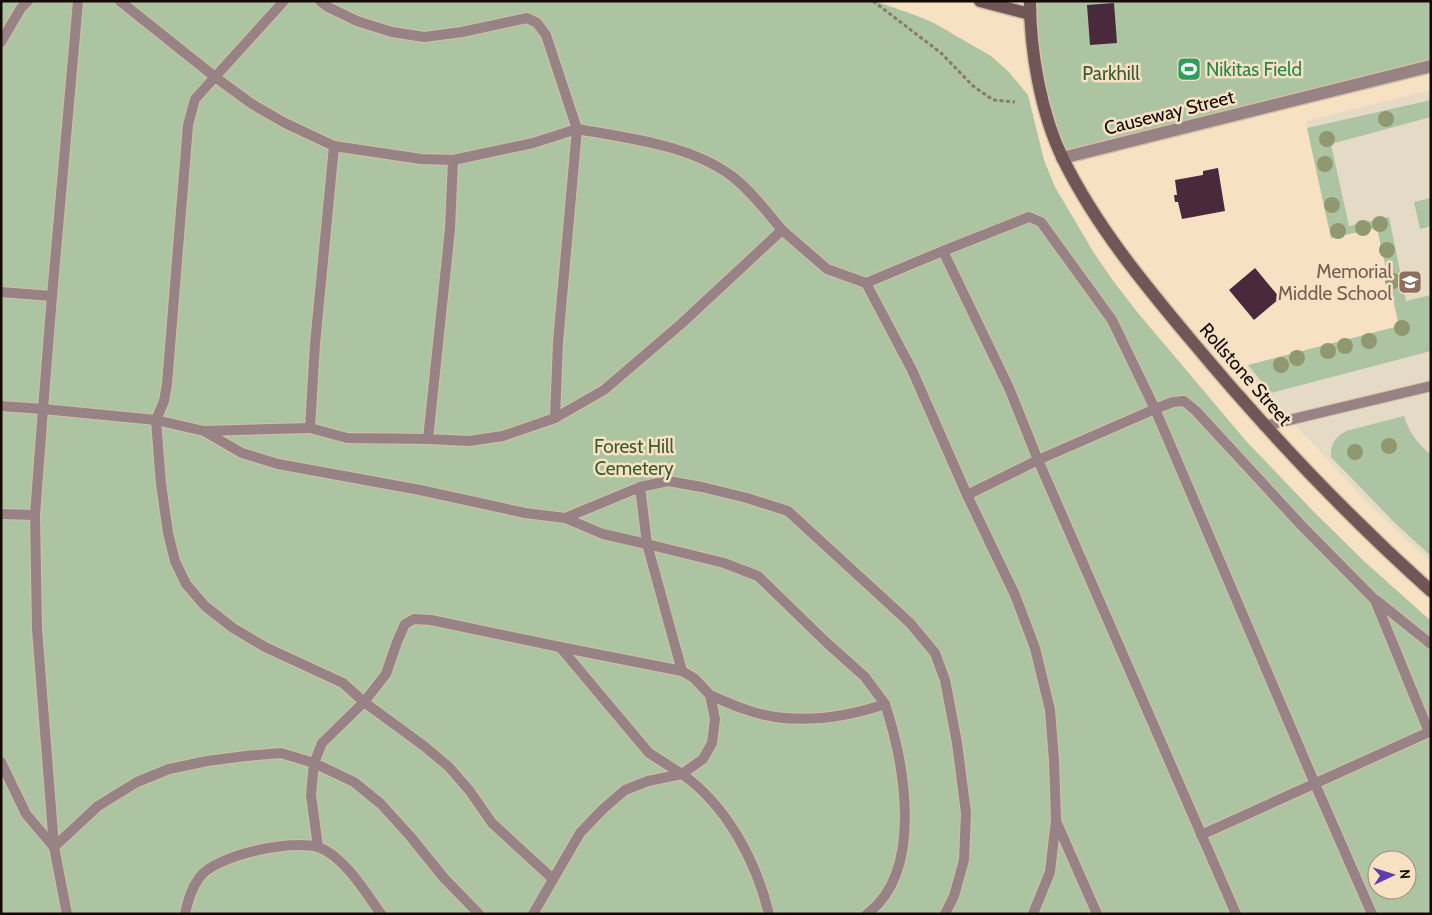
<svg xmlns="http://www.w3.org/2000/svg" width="1432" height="915" viewBox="0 0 1432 915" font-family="Cabin,sans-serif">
<rect width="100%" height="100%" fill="#f7e1c3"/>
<path fill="#e4dac5" d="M1431 90V562L1368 503 1242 367 1399 326 1377 228 1331 238 1306 121Z"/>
<g fill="#adc4a3" fill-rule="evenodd">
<path d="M1 1H875L915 15 934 23 991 56 1009 72 1028 95 1044 160 1055 187 1094 253 1114 282 1138 313 1247 442 1314 512 1365 562 1431 621V914H1ZM1377 860H1407V890H1377Z"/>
<path d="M1030 1H1431V66L1062 158 1051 131Z"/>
<path d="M1431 100V117L1331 144 1349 226 1389 217 1406 301 1431 295V351L1271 393 1248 365 1399 326 1377 228 1331 238 1307 128Z"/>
<path d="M1431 198V226L1420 229 1414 202Z"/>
<path d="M1404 416C1409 433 1418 444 1431 455V556L1395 523 1331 457C1330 445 1335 437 1346 431Z"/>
</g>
<g fill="#492a3c">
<path d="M1114 3 1117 43 1090 45 1087 5Z"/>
<path d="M1218 168 1225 211 1182 219 1178 202H1175L1174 195H1177L1175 180 1203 175V171Z"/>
<path d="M1255 268 1280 298 1254 320 1229 290Z"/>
</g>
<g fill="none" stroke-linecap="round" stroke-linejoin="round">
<g stroke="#d3bfa4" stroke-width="12">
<g id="lane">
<path d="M284 1 215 77 252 104 285 123 334 146 421 159 453 160 450 229 428 439 469 441 503 436 555 418 604 390 681 324 782 230C767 212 752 192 733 177 691 145 628 138 577 129L546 35 537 23 527 18 462 32 424 37 392 32 357 21 328 7 320 1"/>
<path d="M1 42 21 8 28 1"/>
<path d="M334 146 315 344 310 428 347 438 428 439"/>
<path d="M453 160 533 143 577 129 558 342 555 418"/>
<path d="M782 230 827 269 866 283 912 370 967 495 1015 595 1035 648 1050 710 1054 760 1056 820 1050 872 1033 914"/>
<path d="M866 283 943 251 1009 388 1038 460 1155 409 1112 320 1041 222 1029 217 943 251"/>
<path d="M1 292 52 296 78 1"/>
<path d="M1 406 43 409 52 296"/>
<path d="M1264 426 1431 386"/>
<path d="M310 428 204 431 242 453 278 464 420 490 525 513 565 518"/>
<path d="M204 431 156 420 161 484 168 533 175 561 186 584 205 606 233 628 265 647 343 683 364 702 386 674 397 642 405 624 414 619 431 620 560 647 649 753 682 774 648 781 625 790 603 809 580 833 533 914"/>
<path d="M640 487 647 544 603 534 565 518 640 487 668 481 702 487 747 498 788 511 910 623 935 653 945 680 957 743 966 813 964 860 954 896 945 914"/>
<path d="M967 495 1038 460 1236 914"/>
<path d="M1 514 35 515"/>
<path d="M1376 600 1431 644"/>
<path d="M560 647 682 671"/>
<path d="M710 695C731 704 753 714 775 717 812 722 850 716 885 704L865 677 827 643 758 576 724 563 647 544 682 671 694 678 710 695 715 719 712 743 703 759 682 774C727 806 756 861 769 914"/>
<path d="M1 762 26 814 54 847 98 806 137 782 169 769 207 761 246 756 281 753 314 763 311 795 318 847"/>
<path d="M1056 821 1097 914"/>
<path d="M1201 835 1429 732 1375 600 1302 526 1196 411 1184 401 1173 402 1155 409 1315 784 1372 914"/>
<path d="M67 914 54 847 37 629 35 515 43 409 156 420 164 401 167 384 188 125 195 99 215 77 120 1"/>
<path d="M185 914C188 901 191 889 199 878 215 855 292 839 318 847 344 856 366 893 381 914"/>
<path d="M479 914 444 878 410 836 381 804 354 782 314 763 322 743 364 702 424 746 449 767 469 790 492 823 553 879"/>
<path d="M867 914C925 871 904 762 885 704"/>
</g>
</g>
<g stroke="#d3bfa4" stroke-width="15">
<path id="street" d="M1062 158 1431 66"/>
</g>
<g stroke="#d3bfa4" stroke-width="15">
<g id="secondary">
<path d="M980 1 1030 14"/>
<path d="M1030 1C1030 51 1041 114 1063 159 1096 226 1144 284 1191 340 1265 429 1344 513 1431 591"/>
</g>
</g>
<path stroke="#8a7b67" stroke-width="3" stroke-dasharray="4 2.5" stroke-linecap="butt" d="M873 1 941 53 973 86 993 100 1015 102"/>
<use href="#lane" stroke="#978385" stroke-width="10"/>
<use href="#street" stroke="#978385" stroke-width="12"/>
<use href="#secondary" stroke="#715658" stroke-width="12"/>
</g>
<g fill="#909870">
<circle cx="1386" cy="119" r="8"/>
<circle cx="1327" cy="139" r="8"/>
<circle cx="1325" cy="164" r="8"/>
<circle cx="1332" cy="205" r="8"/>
<circle cx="1380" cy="224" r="8"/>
<circle cx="1363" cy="228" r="8"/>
<circle cx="1338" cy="231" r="8"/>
<circle cx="1387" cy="250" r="8"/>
<circle cx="1393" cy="281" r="8"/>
<circle cx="1402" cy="328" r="8"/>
<circle cx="1369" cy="341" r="8"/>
<circle cx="1345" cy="346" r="8"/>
<circle cx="1328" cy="351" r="8"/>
<circle cx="1297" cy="358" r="8"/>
<circle cx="1281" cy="365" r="8"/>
<circle cx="1389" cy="446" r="8"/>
<circle cx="1355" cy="452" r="8"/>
</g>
<defs>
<g id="stadium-square" transform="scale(1.25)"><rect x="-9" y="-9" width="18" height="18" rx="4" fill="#2e9e5b" stroke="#f7e1c3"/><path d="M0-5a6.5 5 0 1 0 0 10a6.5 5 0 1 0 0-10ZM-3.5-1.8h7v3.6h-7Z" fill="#fff"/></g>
<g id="school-square" transform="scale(1.25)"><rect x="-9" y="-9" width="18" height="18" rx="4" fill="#8d6e63" stroke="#f7e1c3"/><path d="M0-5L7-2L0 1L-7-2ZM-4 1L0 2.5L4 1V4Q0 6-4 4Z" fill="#fff"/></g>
</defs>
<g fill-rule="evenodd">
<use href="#stadium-square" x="1189" y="69"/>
<use href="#school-square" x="1410" y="282"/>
</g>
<g text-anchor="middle" stroke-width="5" stroke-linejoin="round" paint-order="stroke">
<g font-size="19" fill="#27864d" stroke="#f7e1c3" text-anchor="start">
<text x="1206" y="76">Nikitas Field</text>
</g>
<g font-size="19" fill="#3c5c2d" stroke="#f7e1c3">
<text x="1111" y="80">Parkhill</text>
<text x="634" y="453">Forest Hill<tspan x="634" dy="22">Cemetery</tspan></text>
</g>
<g font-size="19" fill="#140c04" stroke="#f7e1c3">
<text transform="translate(1169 112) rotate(-14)" y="7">Causeway Street</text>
<text transform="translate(1246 374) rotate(49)" y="7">Rollstone Street</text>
</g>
<g font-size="19" fill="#785e54" stroke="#f7e1c3" text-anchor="end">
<text x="1392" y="278">Memorial<tspan x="1392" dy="22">Middle School</tspan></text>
</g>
</g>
<rect width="1432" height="915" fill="none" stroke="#140c04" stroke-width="5"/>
<g transform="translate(1392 875) rotate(86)"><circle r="24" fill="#f7e1c3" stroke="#9c8c77"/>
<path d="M0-4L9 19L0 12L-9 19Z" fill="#643ab2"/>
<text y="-8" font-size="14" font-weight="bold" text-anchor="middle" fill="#140c04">N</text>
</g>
</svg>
